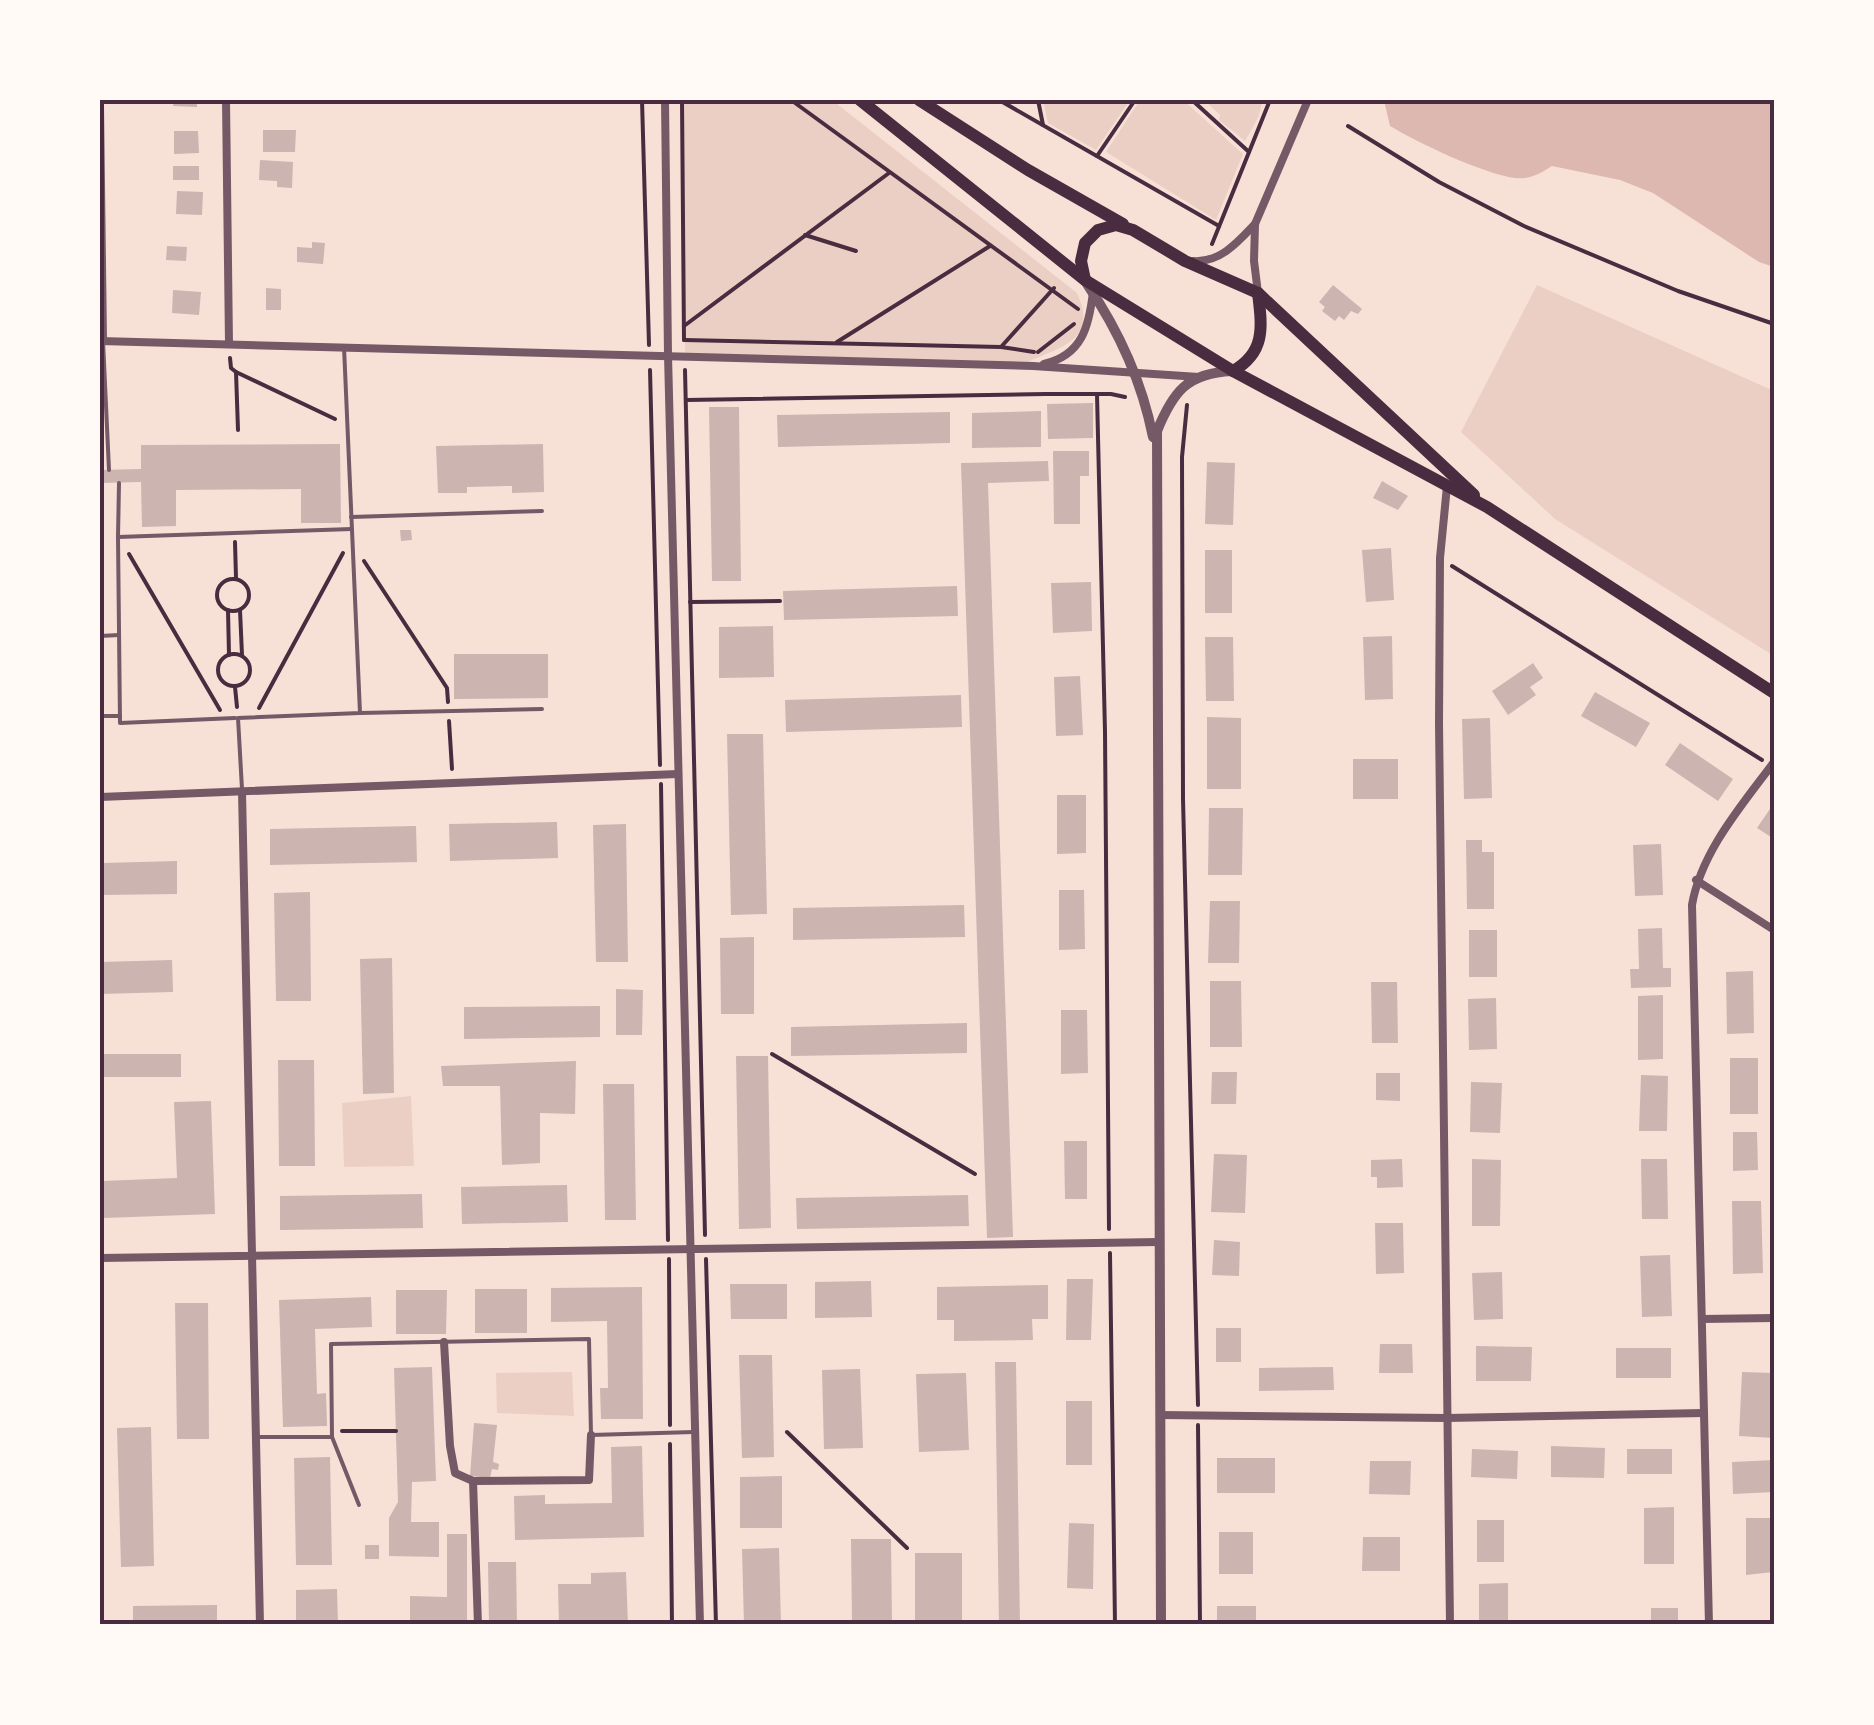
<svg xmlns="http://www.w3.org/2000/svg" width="1874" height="1725" viewBox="0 0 1874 1725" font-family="'Alegreya Sans',sans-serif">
<rect width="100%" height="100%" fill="#f7e1d7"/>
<g fill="#ebcfc5">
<path d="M682 100H832L1077 293C1099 340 1061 347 1025 363L685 355Z"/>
<path d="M1043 100H1130L1096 150 1048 123Z"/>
<path d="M1140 100H1183L1243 154 1216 220 1106 152Z"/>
<path d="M1204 100H1263L1258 118 1245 141 1219 120 1220 115Z"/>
<path d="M1537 285 1774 391V656L1555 519 1461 432Z"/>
<path d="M411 1096 414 1166 344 1167 342 1103Z"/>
<path d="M572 1372 574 1416 497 1413 496 1373Z"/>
</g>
<path fill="#dcb8b0" d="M1384 100H1774V267L1759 262 1653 193 1620 180 1552 166C1541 173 1529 180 1515 178 1484 174 1418 143 1390 126Z"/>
<g fill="#ccb4b1">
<path d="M174 100H197V107L173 106Z"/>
<path d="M263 130H296L295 152H263Z"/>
<path d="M174 131H198L199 153 174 154Z"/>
<path d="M260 160 293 162 292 188 277 187V181L259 180Z"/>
<rect x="173" y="166" width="26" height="14"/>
<path d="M177 191 203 192 202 215 176 214Z"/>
<path d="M312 242 325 243 323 264 297 262V247L312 248Z"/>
<path d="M167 246 187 247 186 261 166 260Z"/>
<path d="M1333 285 1362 309 1358 314 1351 311 1344 320 1339 316 1335 321 1322 311 1325 307 1319 302Z"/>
<path d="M266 288 281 289V310H266Z"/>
<path d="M173 290 201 292 199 315 172 313Z"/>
<path d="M1093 403V438L1048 439 1047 404Z"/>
<path d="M709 407H739L741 581H712Z"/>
<path d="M1041 411V447L972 448V413Z"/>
<path d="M950 412V443L778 447 777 415Z"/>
<path d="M340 444 341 523H301V489L176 490V526L142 527 141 482 100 483V470L141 469V445Z"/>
<path d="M543 444 544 492 512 493V486L467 487V493H438L436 446Z"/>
<path d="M1053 451H1089V476H1080V524H1054Z"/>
<path d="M1048 461 1049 481 988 483 1013 1237 987 1238 961 463Z"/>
<path d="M1207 462 1235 463 1233 525 1205 524Z"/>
<path d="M1382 481 1408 496 1398 510 1373 498Z"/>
<path d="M400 530H411L412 540 401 541Z"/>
<path d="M1391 548 1394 600 1366 602 1362 550Z"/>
<rect x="1205" y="550" width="27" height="63"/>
<path d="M1091 582 1092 631 1053 633 1051 583Z"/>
<path d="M957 586 958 616 784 620 783 591Z"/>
<path d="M773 626 774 677 719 678V627Z"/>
<path d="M1392 636 1393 699 1365 700 1363 637Z"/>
<path d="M1205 637H1233L1234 701H1206Z"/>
<path d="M454 654H548V698L454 699Z"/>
<path d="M1533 663 1543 678 1530 687 1536 695 1508 715 1492 691Z"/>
<path d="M1080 676 1083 735 1056 736 1054 677Z"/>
<path d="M1595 692 1650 723 1636 747 1581 716Z"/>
<path d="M961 695 962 727 786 732 785 700Z"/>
<path d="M1207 717 1241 718V789H1207Z"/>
<path d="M1490 718 1492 798 1464 799 1462 719Z"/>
<path d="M727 734H763L767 914 731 915Z"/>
<path d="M1680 743 1733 779 1718 801 1665 765Z"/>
<rect x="1353" y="759" width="45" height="40"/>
<path d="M1057 795H1086V853L1057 854Z"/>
<path d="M1774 803V839L1757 828Z"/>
<path d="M1209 808H1243L1242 875H1208Z"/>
<path d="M557 822 558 858 450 861 449 824Z"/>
<path d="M626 824 628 962H596L593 825Z"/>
<path d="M416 826 417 862 270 865V829Z"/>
<path d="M1466 840H1482V852H1494V909H1467Z"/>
<path d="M1661 844 1663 895 1635 896 1633 845Z"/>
<path d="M177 861V894L103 895V863Z"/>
<path d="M1059 890H1084L1085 949 1059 950Z"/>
<path d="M310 892 311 1001H276L274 893Z"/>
<path d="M1210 901H1240L1239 963H1208Z"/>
<path d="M964 905 965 937 793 940V908Z"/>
<path d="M1662 928 1663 968H1671V987L1631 988 1630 969H1639L1638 929Z"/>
<rect x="1469" y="930" width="28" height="47"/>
<path d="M754 937V1014H721L720 938Z"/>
<path d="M392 958 394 1093 363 1094 360 959Z"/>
<path d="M172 960 173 992 100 994V962Z"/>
<path d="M1753 971 1754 1033 1727 1034 1726 972Z"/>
<path d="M1210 981H1241L1242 1047H1210Z"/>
<path d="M1371 982H1397L1398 1043H1372Z"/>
<path d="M616 989 643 990 642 1035H616Z"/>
<path d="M1663 995V1059L1638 1060V996Z"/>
<path d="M1496 998 1497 1049 1469 1050 1468 999Z"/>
<path d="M600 1006V1037L464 1039V1007Z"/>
<path d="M1061 1010H1087L1088 1073 1061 1074Z"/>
<path d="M967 1023V1053L791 1056V1027Z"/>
<rect x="100" y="1054" width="81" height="23"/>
<path d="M736 1056H768L771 1228 739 1229Z"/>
<rect x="1730" y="1058" width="28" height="56"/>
<path d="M278 1060H314L315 1166H279Z"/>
<path d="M576 1061 575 1114 540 1113V1163L502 1165 500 1086H443L441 1066Z"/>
<path d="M1212 1072H1237L1236 1104H1211Z"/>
<path d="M1376 1073H1400V1101L1376 1100Z"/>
<path d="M1641 1075 1668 1076 1667 1131H1639Z"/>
<path d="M1471 1082 1502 1083 1500 1133 1470 1132Z"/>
<path d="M603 1084H634L636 1220H605Z"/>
<path d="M211 1101 215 1214 104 1218 102 1181 177 1178 174 1102Z"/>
<path d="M1733 1132H1757L1758 1170 1733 1171Z"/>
<path d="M1064 1141H1087V1199H1065Z"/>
<path d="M1214 1154 1247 1155 1245 1213 1211 1212Z"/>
<path d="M1402 1159 1403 1187 1377 1188V1177H1371V1160Z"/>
<path d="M1472 1159 1501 1160 1500 1226H1472Z"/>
<path d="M1641 1159H1667L1668 1219H1642Z"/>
<path d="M567 1185 568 1222 462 1224 461 1187Z"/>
<path d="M422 1194 423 1228 280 1230V1196Z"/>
<path d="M968 1195 969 1226 797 1229 796 1198Z"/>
<path d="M1732 1201H1761L1763 1273 1733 1274Z"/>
<path d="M1375 1223H1403L1404 1273 1376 1274Z"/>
<path d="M1214 1240 1240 1242 1239 1276 1212 1275Z"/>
<path d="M1670 1255 1672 1316 1642 1317 1640 1256Z"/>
<path d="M1502 1272 1503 1319 1474 1320 1472 1273Z"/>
<path d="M1067 1279H1093L1091 1340H1066Z"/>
<path d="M871 1281 872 1317 815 1318V1282Z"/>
<path d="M730 1284H787V1319H731Z"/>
<path d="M1048 1285V1319H1032L1033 1340 954 1341V1320H937V1287Z"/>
<path d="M642 1287 643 1419H601L600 1388H608L607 1321 551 1322V1288Z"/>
<rect x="475" y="1289" width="52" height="44"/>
<path d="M396 1290H447L446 1334H396Z"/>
<path d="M371 1297 372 1327 315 1329 317 1394 326 1393 327 1426 283 1427 279 1300Z"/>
<path d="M175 1303H208L209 1439H177Z"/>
<rect x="1216" y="1328" width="25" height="34"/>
<path d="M1380 1344H1412L1413 1373H1379Z"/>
<path d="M1476 1346 1532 1347 1531 1381H1476Z"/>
<rect x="1616" y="1348" width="55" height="30"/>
<path d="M739 1355H772L774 1457 742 1458Z"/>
<path d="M995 1362H1016L1020 1625H999Z"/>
<path d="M432 1367 436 1481 412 1482 411 1522H439V1557L389 1556V1518L398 1502 394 1368Z"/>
<path d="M1333 1367 1334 1390 1259 1391V1368Z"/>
<path d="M860 1369 863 1448 824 1449 822 1370Z"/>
<path d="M1742 1372 1774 1373V1438L1739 1436Z"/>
<path d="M966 1373 969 1450 919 1452 916 1374Z"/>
<rect x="1066" y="1401" width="26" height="64"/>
<path d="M474 1423 497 1425 493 1462 499 1464 498 1470 492 1469 490 1478 470 1476Z"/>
<path d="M151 1427 154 1566 121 1567 117 1428Z"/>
<path d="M642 1446 644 1537 515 1540 514 1496 545 1495V1504L612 1503 611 1447Z"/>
<path d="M1551 1446 1605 1448 1604 1478 1551 1477Z"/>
<path d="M1472 1449 1518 1451 1517 1479 1471 1477Z"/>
<rect x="1627" y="1449" width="45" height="25"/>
<path d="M330 1457 332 1565H296L294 1458Z"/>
<rect x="1217" y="1458" width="58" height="35"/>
<path d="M1774 1460V1492L1733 1494 1732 1462Z"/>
<path d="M1370 1461H1411L1410 1495 1369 1494Z"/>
<path d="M782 1476V1528H740V1477Z"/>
<path d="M1674 1507V1564H1644V1508Z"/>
<path d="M1746 1518H1773V1572L1746 1575Z"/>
<rect x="1477" y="1520" width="27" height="42"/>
<path d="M1069 1523 1094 1524 1093 1589 1067 1588Z"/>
<rect x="1219" y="1532" width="34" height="42"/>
<path d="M447 1534H467V1624L410 1623V1596L447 1597Z"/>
<path d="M1363 1537H1400V1571H1362Z"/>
<path d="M851 1539H891L892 1625H852Z"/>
<rect x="365" y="1545" width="14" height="14"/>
<path d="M779 1548 781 1625H744L742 1549Z"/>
<rect x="915" y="1553" width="47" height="72"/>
<path d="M488 1562H516L517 1625H489Z"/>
<path d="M626 1572 628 1625H559L558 1584H591V1573Z"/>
<path d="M1508 1583V1625H1479V1584Z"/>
<path d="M337 1589 338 1625H296V1590Z"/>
<path d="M217 1605V1625H133V1606Z"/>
<rect x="1217" y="1606" width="39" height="19"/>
<rect x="1651" y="1608" width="27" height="17"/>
</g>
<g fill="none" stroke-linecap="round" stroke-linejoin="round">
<g stroke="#4a2c40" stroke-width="4">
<path d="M642 100 649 345"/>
<path d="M682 100 684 340"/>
<path d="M791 100 1078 309"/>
<path d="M999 100 1219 226"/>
<path d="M1038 100 1043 125"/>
<path d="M1192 100 1249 152"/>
<path d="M1348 126 1439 182 1524 226 1678 291 1774 324"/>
<path d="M1097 156 1135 100"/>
<path d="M805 235 856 251"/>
<path d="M1212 244 1270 100"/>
<path d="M684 326 889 173"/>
<path d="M684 340 1001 347 1034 352"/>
<path d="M837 342 990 246"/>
<path d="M1001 347 1054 288"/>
<path d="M1038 352 1074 324"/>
<path d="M230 358 231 368 236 372 335 419"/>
<path d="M650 370 660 765"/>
<path d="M685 370 705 1235"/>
<path d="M236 372 238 430"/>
<path d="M1097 394 1105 732 1109 1229"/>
<path d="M686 400 1046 394H1111L1125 397"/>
<path d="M1187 405 1182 457 1183 799 1198 1405"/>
<path d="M235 542 236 578"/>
<path d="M129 554 220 710"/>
<path d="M364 561 447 688 448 702"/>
<path d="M1452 566 1762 760"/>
<circle cx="233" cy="595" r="16"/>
<path d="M690 602 780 601"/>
<path d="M228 610 229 655"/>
<path d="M240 610 242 655"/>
<circle cx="234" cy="670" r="16"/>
<path d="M235 687 237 707"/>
<path d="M259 708 343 553"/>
<path d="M449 721 452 769"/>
<path d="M661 784 668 1240"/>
<path d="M772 1054 975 1174"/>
<path d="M1110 1253 1115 1625"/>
<path d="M669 1259 670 1425"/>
<path d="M706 1259 716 1625"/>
<path d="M1198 1425 1200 1625"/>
<path d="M342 1431H396"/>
<path d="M787 1432 907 1548"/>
<path d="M670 1444 672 1625"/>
</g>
<g stroke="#755966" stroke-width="4">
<path d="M103 341 109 470"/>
<path d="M351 517 542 511"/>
<path d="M118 537 119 483"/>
<path d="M100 636 119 635"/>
<path d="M360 713 542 709"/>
<path d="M100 716H120"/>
<path d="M235 718 120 723 118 537 352 529"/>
<path d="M242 789 238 718 360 713 344 347"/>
<path d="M256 1437H332L359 1505"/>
<path d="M332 1437 331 1344 589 1339 591 1435 694 1432"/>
</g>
<g stroke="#755966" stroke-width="8">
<path d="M226 100 229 344"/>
<path d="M665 100 668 355 700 1625"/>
<path d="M100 106 103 341"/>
<path d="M1193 261C1220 263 1238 242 1255 224"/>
<path d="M1258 293 1254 261 1255 224 1308 100"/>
<path d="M100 341 1033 366 1199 377"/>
<path d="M1044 364C1082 355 1089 327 1093 292"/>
<path d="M1447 486 1440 558 1439 723 1450 1625"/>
<path d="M242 792 260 1625"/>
<path d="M100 797 678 774"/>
<path d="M1696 880 1774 930"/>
<path d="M100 1258 1159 1242"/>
<path d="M1702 1319 1774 1318"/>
<path d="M444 1342 450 1446 455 1473 473 1481"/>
<path d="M1160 1415 1447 1418 1704 1413"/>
<path d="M478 1625 473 1481 589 1480 591 1435"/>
<path d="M1709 1625 1692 905C1701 852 1742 805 1774 762"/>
</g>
<g stroke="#755966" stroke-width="10">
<path d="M1087 284C1119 331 1142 382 1153 437"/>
<path d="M1161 1625 1157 431C1173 392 1187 373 1232 371"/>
</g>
<g stroke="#4a2c40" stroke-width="12">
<path d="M860 100 1085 280 1233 371 1487 507 1774 693"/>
<path d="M919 100 1028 170 1123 224"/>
<path d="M1085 280 1081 261 1085 243 1098 230 1116 225 1133 230 1185 261 1258 293 1474 495"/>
<path d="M1233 371C1266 352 1262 327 1258 293"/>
</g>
</g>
<rect width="1874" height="1725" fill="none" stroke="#fffaf5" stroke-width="205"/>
<rect x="102" y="102" width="1670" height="1520" fill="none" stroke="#4a2c40" stroke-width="4"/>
</svg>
